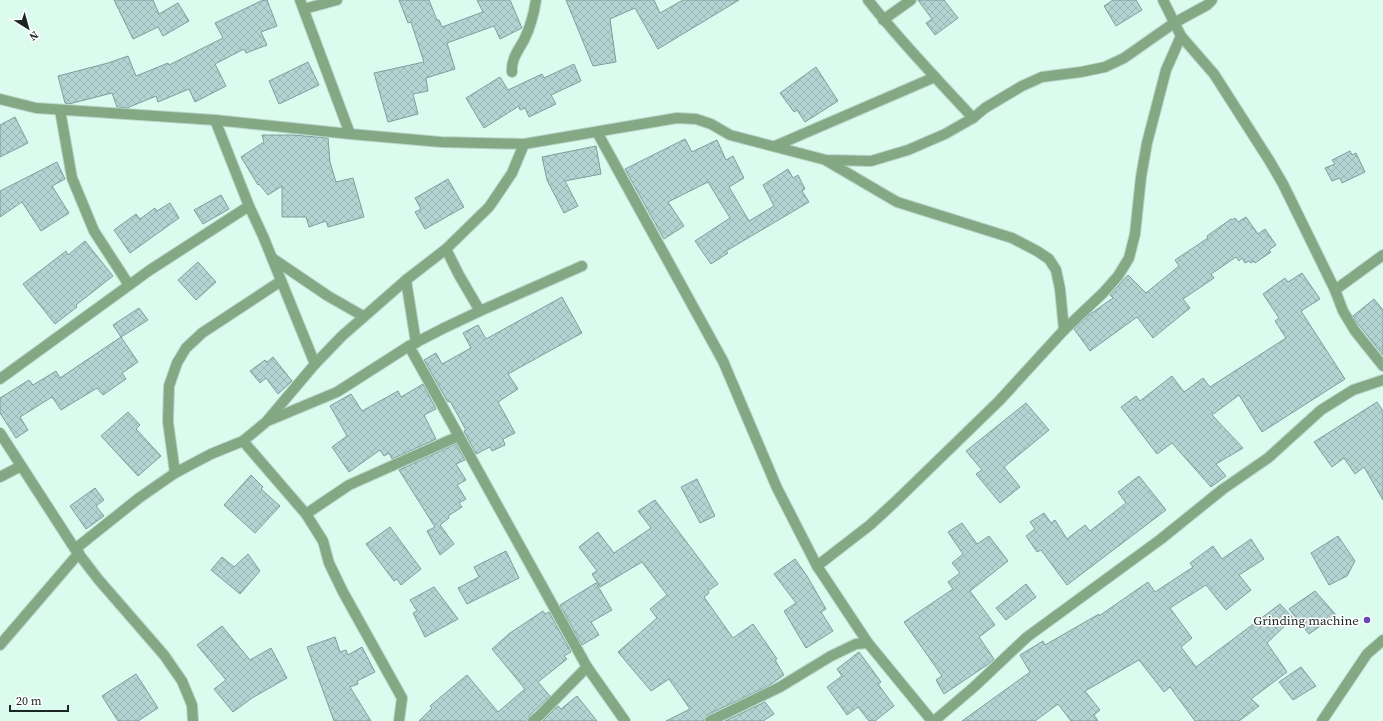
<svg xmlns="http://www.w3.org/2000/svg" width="1383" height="721" viewBox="0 0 1383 721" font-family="'Source Serif 4',serif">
<defs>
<pattern id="building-cross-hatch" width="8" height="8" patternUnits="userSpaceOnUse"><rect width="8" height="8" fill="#b3d4d3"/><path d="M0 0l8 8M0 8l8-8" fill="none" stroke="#99b6b5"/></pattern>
</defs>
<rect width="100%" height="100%" fill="#dcfbef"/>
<g fill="url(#building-cross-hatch)" stroke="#7e9e9e">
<path d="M114 0H153L159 14 178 3 189 21 163 36 158 27 133 39Z"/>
<path d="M263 0H267L277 26 261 32 267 45 246 53 244 49 215 64 226 86 195 102 189 89 158 102 156 96 127 108 117 107 112 93 69 104 65 103 58 76 108 63 128 56 136 76 168 63 169 65 223 38 215 23Z"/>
<path d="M399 0H429L437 20H439L442 27 483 12 477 0H510L522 28 500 39 494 26 447 43 455 69 426 78 428 91 413 94 418 114 388 122 374 73 424 62 411 22 408 23Z"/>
<path d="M566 0H654L660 13 683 0H739L658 49 635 8 610 19 616 62 593 66Z"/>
<path d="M918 0H944L958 18 935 35 926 23 932 19Z"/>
<path d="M1113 0H1136L1142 10 1116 26 1104 6Z"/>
<path d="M308 62 319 85 279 104 269 81Z"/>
<path d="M574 64 581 81 551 95 556 104 529 117 525 108 520 110 519 106 484 128 466 98 500 77 508 90 542 74 544 78Z"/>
<path d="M816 67 838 101 805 122 797 110 794 112 780 93Z"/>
<path d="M15 117 28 143 0 157V125Z"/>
<path d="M262 135H293L328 138 330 162 336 182 353 178 364 217 328 227 326 221 309 227 306 217H282V186L268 195 259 184 258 185 241 157 264 142Z"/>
<path d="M685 139 692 152 717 140 726 160 733 156 744 178 729 187 749 221 774 206 763 185 788 169 793 178 798 175 805 189 802 191 809 202 726 251 728 253 711 264 695 241 730 218 708 182 668 202 684 226 664 239 625 169Z"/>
<path d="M596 146 601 174 565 181 578 206 564 213 547 180 542 157Z"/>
<path d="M1350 151 1352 155 1356 153 1365 172 1342 183 1340 178 1332 181 1325 168 1335 164 1332 160Z"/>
<path d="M57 162 65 179 52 186 69 213 41 231 22 202 0 217V191Z"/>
<path d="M448 179 464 207 425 229 415 212 421 209 415 198Z"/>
<path d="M221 195 229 209 203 224 194 210Z"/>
<path d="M170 203 179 218 130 253 114 230 136 214 140 219 155 208 157 211Z"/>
<path d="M1246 217 1258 234 1265 229 1276 245 1269 250 1271 252 1255 263 1254 261 1251 263 1249 261 1245 263 1242 258 1239 261 1236 257 1211 274 1214 278 1183 299 1190 308 1153 338 1137 317 1090 351 1074 329 1089 315 1113 298 1110 295 1128 275 1146 293 1179 266 1175 260 1208 238 1207 236 1231 219 1232 220 1235 218 1238 222Z"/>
<path d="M85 241 113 276 76 305 77 307 55 324 23 284 66 251 68 255Z"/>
<path d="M198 262 216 282 196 300 178 280Z"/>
<path d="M1302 273 1320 299 1301 311 1345 379 1262 432 1239 395 1212 415 1243 448 1216 464 1226 476 1211 487 1172 443 1157 454 1121 407 1136 396 1140 401 1172 376 1184 392 1203 378 1210 387 1286 338 1275 321 1279 318 1263 294 1285 278 1288 282Z"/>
<path d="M562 297 582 333 508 374 518 389 498 402 515 433 503 439 505 445 492 451 490 447 476 454 464 431 466 430 450 401 448 402 424 360 436 353 442 364 471 348 463 333 478 325 486 339Z"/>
<path d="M1374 299 1383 310V355L1359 325 1353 316Z"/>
<path d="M139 308 148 320 121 337 113 325Z"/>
<path d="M121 337 138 362 122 373 126 379 103 395 97 388 61 410 52 397 20 417 28 430 16 438 0 413V398L29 380 33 385 56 371 60 378Z"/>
<path d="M273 357 292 381 278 394 266 378 260 383 250 371 265 360 267 362Z"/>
<path d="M423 384 436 409 424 415 436 439 392 459 389 453 384 456 380 450 349 472 332 447 347 436 330 406 351 394 362 411 398 391 401 397Z"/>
<path d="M1377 402 1383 411V500L1364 467 1355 474 1344 458 1332 467 1314 442Z"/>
<path d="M1026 403 1049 430 1004 467 1020 487 1000 503 976 474 982 470 966 451Z"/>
<path d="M128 412 140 425 136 429 161 456 138 476 101 436Z"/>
<path d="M456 444 465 460 456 464 466 480 457 485 466 499 459 503 462 507 448 516 449 518 440 525 454 544 440 555 427 531 435 527 399 470Z"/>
<path d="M251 475 263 487 261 489 280 506 255 533 224 505Z"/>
<path d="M1139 476 1166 510 1067 585 1041 550 1037 552 1026 536 1035 529 1030 522 1044 513 1051 523 1055 520 1067 539 1085 525 1090 531 1126 503 1118 492Z"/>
<path d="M697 479 715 516 700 523 681 487Z"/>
<path d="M95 488 104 500 96 506 104 516 86 529 70 506Z"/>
<path d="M655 500 718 584 708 591 709 593 704 597 733 638 753 624 777 659 775 660 784 675 768 686 707 715 704 721H666L690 709 669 679 651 691 618 652 657 618 650 609 667 595 642 562 600 587 592 574 597 571 579 547 598 532 614 553 651 528 638 511Z"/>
<path d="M962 523 977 544 989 536 1008 561 970 591 995 625 979 637 994 659 987 665 944 694 936 680 942 676 904 622 953 589 948 582 960 573 952 563 963 554 948 532Z"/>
<path d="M390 527 421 569 401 585 397 579 394 581 366 544Z"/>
<path d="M1338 536 1355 561 1347 576 1329 585 1311 553Z"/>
<path d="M1251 539 1264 559 1239 575 1251 590 1226 610 1206 585 1170 608 1192 638 1181 647 1196 667 1280 604 1293 618 1267 643 1287 672 1251 699 1259 706 1239 721H1195L1170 687 1164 692 1139 660 1085 691 1100 710 1094 715 1098 721H1071L1058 704 1035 721H962L1030 672 1020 655 1043 641 1045 645 1099 614V616L1148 582 1155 592 1193 567 1190 563 1213 546 1222 559Z"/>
<path d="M506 551 519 578 467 604 458 588 479 577 474 567Z"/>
<path d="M248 554 260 571 240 594 211 570 222 557 234 567Z"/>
<path d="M795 559 807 576 826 609 821 612 833 631 806 648 784 611 796 603 774 574Z"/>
<path d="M596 583 612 610 591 622 599 635 582 645 560 605Z"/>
<path d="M1026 584 1036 597 1006 620 996 608Z"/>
<path d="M434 587 458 619 425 637 413 613 417 611 410 600Z"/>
<path d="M1315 591 1336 615 1309 634 1289 609Z"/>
<path d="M543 611 545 614 549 612 571 652 564 656 567 659 538 682 550 696 529 716 527 721H419L432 708 430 706 467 675 498 712 525 689 492 649 510 633Z"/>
<path d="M222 626 250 660 271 648 287 678 252 698 233 712 214 689 226 680 197 645Z"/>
<path d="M335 637 340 652 346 650 348 655 362 647 375 672 357 681 358 684 350 687 371 721H334L307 647Z"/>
<path d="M859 652 881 682 878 684 894 706 875 721H869L858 707 847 715 827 687 842 676 837 669Z"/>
<path d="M1301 667 1316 686 1293 700 1279 682Z"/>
<path d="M136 674 158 708 138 721H118L102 696Z"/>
<path d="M577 696 597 721H543L558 706 561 709Z"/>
<path d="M765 702 774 714 763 721H725Z"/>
</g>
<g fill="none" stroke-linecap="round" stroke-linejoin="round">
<g stroke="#b9d5ca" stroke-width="12">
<g id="minor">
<path d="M300 0 350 134"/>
<path d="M868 0C900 41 937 79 973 118"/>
<path d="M1163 0 1181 36 1214 74 1269 160 1283 184 1335 290 1343 311 1355 331 1383 366"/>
<path d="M304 9 337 0"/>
<path d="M883 20 911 0"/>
<path d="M512 72C511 59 518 51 524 40 530 28 534 13 536 0"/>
<path d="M0 99 36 108 215 120 350 134 441 142 524 144 677 118 696 119 711 124 730 135 826 160 871 161 908 150 945 134 973 118 985 108 1022 86 1042 77 1081 72 1105 67 1124 58 1174 23 1207 5 1212 0"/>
<path d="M60 110 72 178 94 231 129 285"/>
<path d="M215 120 249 206 263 236 315 364"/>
<path d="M597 132 723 361 777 488 817 566 868 643 932 721"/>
<path d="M775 146 935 77"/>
<path d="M827 161 897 202 1012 238 1037 251 1049 259 1056 270 1060 289 1064 330"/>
<path d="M446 249 459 275 480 311"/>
<path d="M272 258 328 296 363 316"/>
<path d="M406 280 416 343"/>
<path d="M1335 290 1383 255"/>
<path d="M409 346 587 667 625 721"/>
<path d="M0 379 150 270 249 206"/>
<path d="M270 420 337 392 409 346 444 328 480 311 582 266"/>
<path d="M0 433 75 549 98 579 164 655 182 681 192 705 193 721"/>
<path d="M243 441 306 514 323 541 329 563 343 592 402 698 399 721"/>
<path d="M175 473 168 422 169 386 177 363 186 348 202 333 281 281"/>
<path d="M0 477 21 466"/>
<path d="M306 514 349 485 459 436"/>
<path d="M75 549 139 498 175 473 211 454 243 441 266 422 315 364 342 336 406 280 446 249 489 207 512 173 524 144"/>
<path d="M817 566 870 525 895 502 999 401 1064 330 1103 293 1118 276 1129 258 1135 234 1141 177 1147 143 1166 70 1181 36"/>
<path d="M0 645 79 553"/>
<path d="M533 721 540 715 587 667"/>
<path d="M710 721 780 687 831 656 856 644 868 643"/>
<path d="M934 721 974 687 1027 637 1161 539 1223 489 1268 458 1321 410 1353 390 1383 380"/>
<path d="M1322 721 1367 654 1383 640"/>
</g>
</g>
<use href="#minor" stroke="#83a883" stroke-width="10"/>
</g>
<circle fill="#6b45be" stroke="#fff" stroke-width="1.5" cx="1367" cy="620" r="4"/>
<g text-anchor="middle" stroke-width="3" stroke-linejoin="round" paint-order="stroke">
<g font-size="13" fill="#1a2621" stroke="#fff" text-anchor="end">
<text x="1359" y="625">Grinding machine</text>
</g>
</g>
<g transform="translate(28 28) rotate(143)" stroke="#ffffff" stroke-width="3" paint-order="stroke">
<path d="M0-3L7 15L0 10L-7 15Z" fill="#1a2621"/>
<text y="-6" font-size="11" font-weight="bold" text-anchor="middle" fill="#1a2621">N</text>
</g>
<path d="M10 705v6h58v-6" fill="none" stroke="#1a2621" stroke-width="2"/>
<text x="16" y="705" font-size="12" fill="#1a2621" stroke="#ffffff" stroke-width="3" paint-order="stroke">20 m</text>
</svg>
